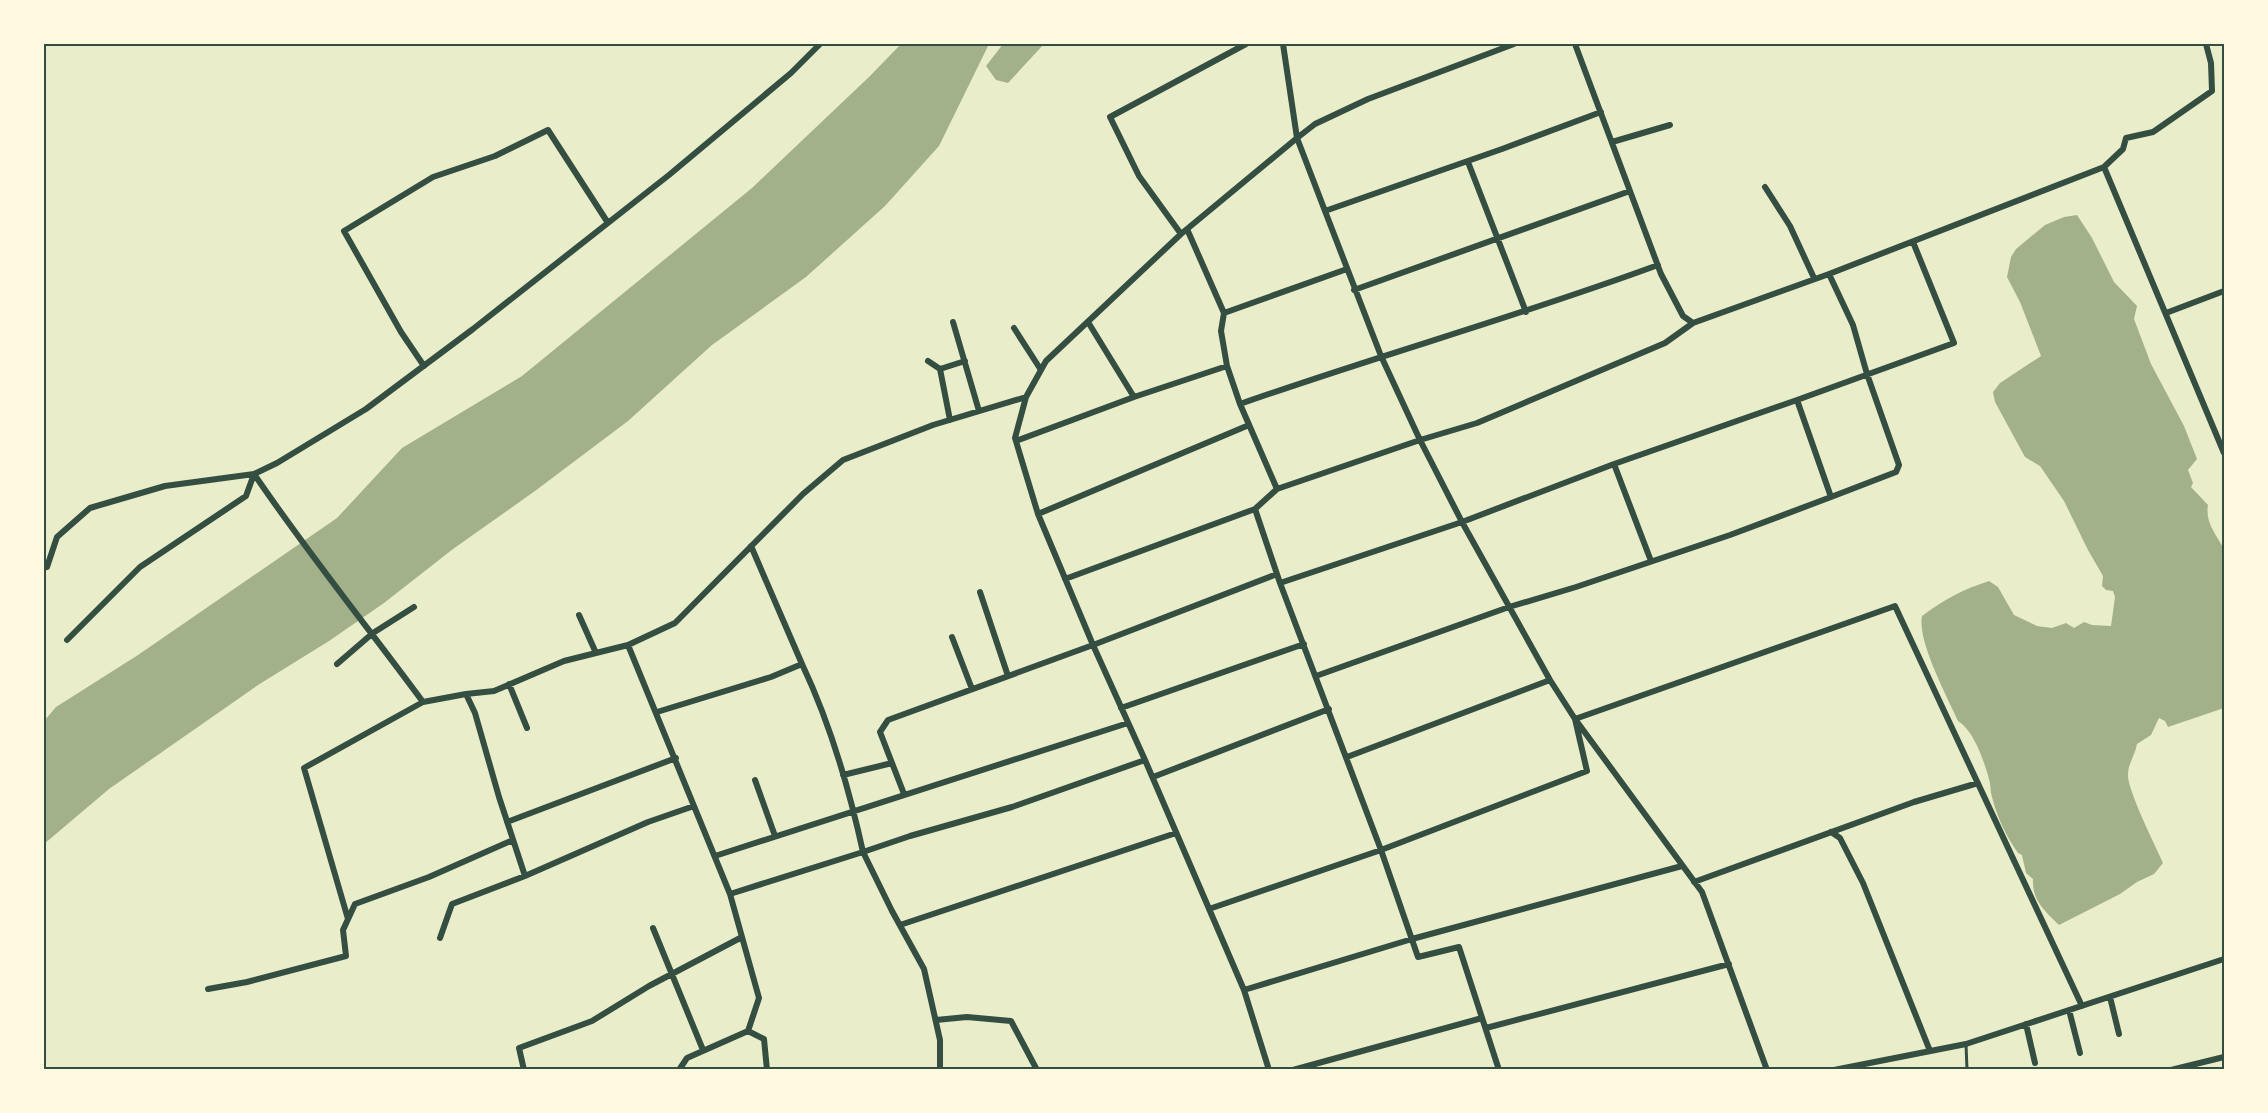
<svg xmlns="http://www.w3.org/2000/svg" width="2268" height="1113" font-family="Poppins,sans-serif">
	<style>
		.water { fill: #a3b18a }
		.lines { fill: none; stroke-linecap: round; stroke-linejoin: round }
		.service { stroke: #344e41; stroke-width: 3 }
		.minor { stroke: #344e41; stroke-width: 6 }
		.neatline { fill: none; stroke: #344e41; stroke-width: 2 }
	</style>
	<rect width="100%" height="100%" fill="#e9edc9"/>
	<path class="water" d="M901,44H989L939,146L885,206L806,277L712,345L628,421L535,491L453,549L384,603L329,641L258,685L109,789L44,844V721L56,707L138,655L337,518L402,448L522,376L752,188L870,76Z
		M1003,44H1044L1008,83L996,80L986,66Z
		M2077,215L2092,238L2114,282L2137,306L2134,319L2151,364L2184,426L2197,459L2188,470L2193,483L2191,487L2208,505C2205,523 2216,534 2224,549V708L2168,727L2165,721L2159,718L2151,735L2137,744C2135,756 2128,763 2128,775C2127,789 2156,847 2163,863L2154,874L2137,882L2120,894L2059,925C2044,910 2032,900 2033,879L2026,873L2022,855L2018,853C2006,836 1997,817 1992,797C1990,791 1991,785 1989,779C1984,761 1974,731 1958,721C1947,696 1917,641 1922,616C1943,600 1964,589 1989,581L1998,587L2014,615L2037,626L2052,628L2066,623L2074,628L2084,622L2092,625L2111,626L2115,597L2113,591L2106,590L2102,586L2103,576L2088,550L2064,501L2040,466L2025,457L1995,402L1993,392L2000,383L2041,356L2020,302L2007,277L2011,257L2016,249L2045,225L2064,217Z"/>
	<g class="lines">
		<path class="service" d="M1966,1044L1967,1070"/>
		<path class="minor" d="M1283,44L1297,138L1325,211L1502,149L1601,112
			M1575,44L1661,274L1683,316L1693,323L1829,274L2104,167L2123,149L2126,138L2153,132L2212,91L2211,63L2206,44
			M1612,142L1670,125
			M1468,162L1526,312
			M2104,167L2224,453
			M1765,187L1790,226L1814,278
			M1325,211L1381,356L1420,440L1462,522L1550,680L1575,719L1702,892L1767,1070
			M1187,229L1224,313L1221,331L1227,366L1240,404L1277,489L1255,509L1280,583L1381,850L1418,957L1459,947L1499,1070
			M1181,234L1139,176L1110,117L1246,44
			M1829,274L1853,325L1867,374L1899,465L1896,472L1831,497
			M1354,290L1630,191
			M1224,313L1347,269
			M2166,313L2224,291
			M953,322L979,411
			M1088,322L1134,397
			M1014,328L1041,370
			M928,361L940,369
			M424,366L401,332L344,231L433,177L495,156L548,130L608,223
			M1797,400L1954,343L1913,242
			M1240,404C1379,355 1520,316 1658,265
			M950,420L940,369L965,361
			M1016,441L1134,397L1227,366
			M254,474C307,552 367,626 423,702L466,694L475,713L499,797L525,876L648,822L694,806
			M1277,489L1420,440L1477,423L1665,343L1693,323
			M1038,514L1249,425
			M751,546L802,664
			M44,568L47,567L57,537L90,508L165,486L254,474L277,463L366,409L473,329L669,175L791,73L820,44
			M1065,579L1255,509
			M1280,583L1462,522L1614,464L1651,561
			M980,592L1008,676
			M579,615L596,653
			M952,637L972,689
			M67,640L140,567L246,496L254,474
			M628,645L730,894L759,998L748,1031L687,1058L679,1070
			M337,664L373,633L414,607
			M1316,676L1509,607L1576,587L1730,535L1831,497L1797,400L1614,464
			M509,684L527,728
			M466,694L494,691L564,661L628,645L675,623L803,494L843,460L933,425L1026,397
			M1121,708L1304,644
			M657,712L771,677L802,664C830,723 849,788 863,852L730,894
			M1347,757L1550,680
			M843,775L892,763
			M1153,777L1329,709
			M755,780L775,836
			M904,794L880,732L888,720L1093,645L1277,574
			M507,822L676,758
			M1831,832L1840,838L1863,883L1930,1051
			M715,856L1128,723
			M1694,882L1914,802L1978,783
			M1209,909L1381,850L1587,771L1575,719L1895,606L2082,1006
			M348,919L304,768L423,702
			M900,925L1176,833
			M653,928L703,1050
			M440,938L452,904L525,876
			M208,989L247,982L346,956L343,930L355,904L429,877L513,840
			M1244,990L1412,939L1682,866
			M2110,997L2119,1034
			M2069,1010L2080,1053
			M936,1020L967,1017L1011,1021L1037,1070
			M2026,1024L2035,1063
			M1486,1028L1729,964
			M748,1031L764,1039L767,1070
			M524,1070L519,1048L592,1021L649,986L742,937
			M940,1070V1040L924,969L892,911L863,852L910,836L1012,807L1145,760
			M1269,1070L1244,990L1145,760L1093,645L1038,514L1015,438L1026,397L1046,361L1181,234L1297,138L1315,124L1368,99L1514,44
			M1293,1070L1482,1018
			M1834,1070L1966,1044L2224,959
			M2171,1070L2224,1057"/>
	</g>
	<rect width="2268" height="1113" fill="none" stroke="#fefae0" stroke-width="90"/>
	<rect x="45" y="45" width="2178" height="1023" class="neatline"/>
</svg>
